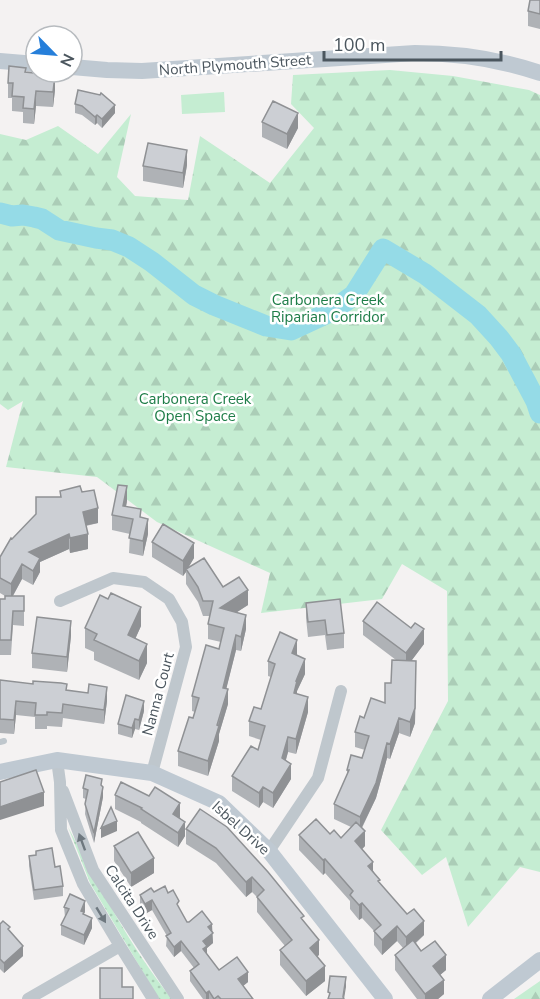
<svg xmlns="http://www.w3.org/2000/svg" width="540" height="999" font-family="'Nunito Sans',sans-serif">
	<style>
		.green { fill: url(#green-dots) }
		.forest { fill: url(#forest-firs) }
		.pitch { fill: #c5edd2 }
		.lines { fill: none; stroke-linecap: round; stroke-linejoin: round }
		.river { stroke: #95dbe7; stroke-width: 21 }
		.lane { stroke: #bfc7cd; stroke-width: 6 }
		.street { stroke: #bfc7cd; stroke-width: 12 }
		.secondary { stroke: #bfc9d2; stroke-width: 16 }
		.wall { fill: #afb2b6 }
		.shaded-wall { fill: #8f9194 }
		.building { fill: #cccfd4; stroke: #8f9194; stroke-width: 1.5 }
		.oneway { fill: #6e787f }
		.labels { text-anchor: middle; stroke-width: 5; stroke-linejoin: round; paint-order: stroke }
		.street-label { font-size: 15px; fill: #4b565e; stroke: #fff }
		.park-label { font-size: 15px; fill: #1e7d48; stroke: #fff }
	</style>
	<defs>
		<pattern id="green-dots" width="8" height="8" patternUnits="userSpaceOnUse" patternTransform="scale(1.5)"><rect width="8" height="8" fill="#c5edd2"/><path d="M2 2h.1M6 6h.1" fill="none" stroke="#abcdb7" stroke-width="1.8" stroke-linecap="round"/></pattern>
		<pattern id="forest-firs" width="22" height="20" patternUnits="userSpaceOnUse" patternTransform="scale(1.5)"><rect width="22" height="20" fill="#c5edd2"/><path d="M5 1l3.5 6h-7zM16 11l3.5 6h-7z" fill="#abcdb7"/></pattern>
	</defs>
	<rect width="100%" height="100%" fill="#f4f2f2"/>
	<path class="green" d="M68,827C99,886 130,947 172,999H159L90,883Z"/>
	<path class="forest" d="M390,70L453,76L529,90L540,95V872L520,867L468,927L446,857L422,875L381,830L448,701L447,591L402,564L382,599L261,613L270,573L157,522L97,477L6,467L23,401L8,410L0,404V134L26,140L58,126L98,154L131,114L117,177L135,196L188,200L200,136L270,183L314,128L291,104L293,75Z
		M540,981V999H514Z"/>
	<path class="pitch" d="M224,92L225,112L182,114L181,95Z"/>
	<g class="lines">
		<path class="river" d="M0,213L12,216L23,215L34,217L42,219L59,230L96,238L112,240L129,247L152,262L194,295L214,305L266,326L291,330L332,311L354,295L383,249L425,274L478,315L499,338L511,354L536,401L540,413"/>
		<path class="lane" d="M0,742L4,741"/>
		<path class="street" d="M60,601L113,578L144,582L169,599L182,622L186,647L152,773
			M57,760L60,782L61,830L83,884L120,946L153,999
			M63,791L93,870L178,999
			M269,851L318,778L341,691
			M28,999L120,946"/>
		<path class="secondary" d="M0,61L36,64
			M72,67L107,70L142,71L415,53C458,53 499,59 540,73
			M0,772L57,760L152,773L219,803L269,851L385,999
			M490,999L540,960"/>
	</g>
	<path class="wall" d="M540,0V29L528,26V11Z
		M26,72L55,90L53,107L36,106L34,124L23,123V112L12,111V98H8V83Z
		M75,104L115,113L102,128L97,123L95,125L82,115L75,113Z
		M262,122L298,128L287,149L262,137Z
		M187,165L183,188L143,181V166Z
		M60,491L82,492L98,523L86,526L88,549L70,553L69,549L40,562V572L33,585L22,579L13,596H24V626L13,625L11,655H0V599H5V596L0,593V557L60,497Z
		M127,501L126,506L141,517L148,534L143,556L129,553L130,534L112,530V515Z
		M152,542L194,558L188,567L223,587L248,605L237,612L246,629L241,651L236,650L234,658L226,689L228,704L219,734V741L208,776L178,766V751L195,712L192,711V696L219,649L221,642L208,639V624L210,616H203L198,602L186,584V572L183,576L152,557Z
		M306,603L344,633V648L327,650L325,635L308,637L306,618Z
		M363,621L424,644L411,661L416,676L415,723L410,737L399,733L390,759L387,758L376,798L362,828L365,846L362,849L380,884L424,935L416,943L421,951L446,970L440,975L444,994L438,999H417L395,970V955L403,948L397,941L382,955L374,945V931L362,918L359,920L350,909V901L325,873L323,875L299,850V835L330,834L341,838L351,827L334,819V804L347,776V770L362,758L365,750L355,747V732L364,718L385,703L391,683L396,660L363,635Z
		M141,626L135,639L147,663L139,680L94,660V652L85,648V628Z
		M71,636L67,672L32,668V653Z
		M297,656L305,674L297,691V694L308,712L296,754L288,752L286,760L291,779L273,808L263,802L259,808L232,791V776L258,750L261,740L249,736V721L261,709L271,677L268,676V661L297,655Z
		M0,680L67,690L107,701L104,724L63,718L62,727L47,726V729H35V717L16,715L14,734L0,733Z
		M144,711L139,730L135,729L132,738L118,734V724Z
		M102,786L103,797L94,843L85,814L86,799L83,798V788Z
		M115,795L180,817L185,836L178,847L141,823V822L115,809Z
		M200,809L304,921L319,955L317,956L325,981L306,996L280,965V950L285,946L257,912V897L252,892L246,897L216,863L186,844V829Z
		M114,846L154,873L131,887L114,861Z
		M36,851L55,867L63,886V896L34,900L29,866V856L36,855Z
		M154,892L168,893L187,922L212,932L213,943L207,948V954L219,970L248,982L243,986L253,999H203L190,981V971L194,968L181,951L174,957L166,946L167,936L152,910L145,914L140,905V895Z
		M64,907L85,911L84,914L92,928L84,945L61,935V925L65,917Z
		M0,924L10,931L23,956L4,973L0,969Z"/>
	<path class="shaded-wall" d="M55,75V90L53,107V92Z
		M36,91V106L34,124V109Z
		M115,105V113L102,128V119Z
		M298,113V128L287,149V134Z
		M97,115V123L95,125V117Z
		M187,150V165L183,188V173Z
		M127,486V501L124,517L123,506Z
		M98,508V523L83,526V512Z
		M148,519V534L143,556V541Z
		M69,534V549L40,562V572L33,585V571L29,552Z
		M88,534V549L70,553V538Z
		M194,543V558L187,570L186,569V572L183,576V561Z
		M22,564V579L11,599V584Z
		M248,590V605L220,623V608Z
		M141,607V626L128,655V635Z
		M246,615V629L241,651V637Z
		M71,621V636L67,672V657Z
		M424,629V644L406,668V653Z
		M236,635V650L223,702V688Z
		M297,640V655L292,668V653Z
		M147,644V663L139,680V661Z
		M305,659V674L297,691V696L294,693L296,681Z
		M416,661L415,723L410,737V722Z
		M107,687V701L104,724V710Z
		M228,689V704L219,734V741L208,776V761Z
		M308,697V712L296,754V739Z
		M16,701V715L14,734V720Z
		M144,701V711L139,730V720Z
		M399,718V733L390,759V744Z
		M135,719V729L132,738V728Z
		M288,737V752L282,773V758Z
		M387,743V758L376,798L360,831V817Z
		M291,764V779L273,808V793Z
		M103,787V797L94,843V833Z
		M263,787V802L259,808V793Z
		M44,792V806L0,820V807Z
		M180,803V817L173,828V814Z
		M117,821V831L101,838V828Z
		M185,822V836L178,847V833Z
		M365,831V846L355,856V841Z
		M154,858V873L131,887V873Z
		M325,859V873L323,875V860Z
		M373,862V877L368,866Z
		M252,877V892L246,897V882Z
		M152,900V910L145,914V904Z
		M85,901V911L84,914L81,911Z
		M362,903V918L359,920V905Z
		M92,918V928L84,945V935Z
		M424,921V935L406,951V937Z
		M212,924L213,943L207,948V956L203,959V941L208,927Z
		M397,926V941L382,955V940Z
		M319,940V955L310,962V948Z
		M181,941V951L174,957V947Z
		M23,946V956L4,973V963Z
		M446,955V970L433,981V966Z
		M325,966V981L306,996V981Z
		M248,972V982L238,990V979Z
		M346,977V987L344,999H343Z
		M444,980V994L438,999H425V994Z
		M209,991V999H206V993Z"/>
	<path class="building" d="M530,0H540V14L528,11Z
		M9,66L26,68L25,72L55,75L53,92L36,91L34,109L23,108L24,97L12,96L13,83H8Z
		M78,90L100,95L101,93L115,105L102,119L97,115L95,117L82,106L75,104Z
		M273,101L298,113L287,134L262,122Z
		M148,143L187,150L183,173L143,166Z
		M118,485L127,486L123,506L141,509L140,517L148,519L143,541L129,538L133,519L112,515Z
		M80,486L82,492L94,490L98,508L83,512L88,534L70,538L69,534L29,552L40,558L33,571L22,564L11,584L0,578V557L11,538L12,539L36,514V497H61L60,491Z
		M163,524L194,543L183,561L152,542Z
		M204,558L223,587L239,577L248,590L220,608L246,615L241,637L236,635L234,643L223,688L228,689L217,725L219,726L208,761L178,751L189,717L193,718L199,698L192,696L206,645L219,649L224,628L208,624L213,601H203L198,587L186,569Z
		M111,593L141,607L128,635L147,644L139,661L94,640L97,634L85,628L100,595L108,599Z
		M5,596H24V611H13L11,640H0V599H5Z
		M340,599L344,633L327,635L325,620L308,622L306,603Z
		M377,602L411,628L415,623L424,629L406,653L363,621Z
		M37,617L71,621L67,657L32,653Z
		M280,632L297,640L292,653L305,659L296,681H297L294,693L308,697L296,739L288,737L282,758L291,764L273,793L263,787L259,793L232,776L251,746L258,750L265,726L249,721L254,707L261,709L275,664L268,661Z
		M392,660L416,661L415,708L410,722L399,718L390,744L387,743L376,783L360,817L334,804L349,770H347L351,755L362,758L369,736L355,732L360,716L364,718L371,698L385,703V683H391Z
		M0,680L33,684V681L61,683L67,684L66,690L88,693L89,684L107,687L104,710L63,704L62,713L47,712V715H35L36,703L16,701L14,720L0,719Z
		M126,695L144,701L139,720L135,719L132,728L118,724Z
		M36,770L44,792L0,807V782Z
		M86,775L102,779L101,785L103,787L94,833L85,804L88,790L83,788Z
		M121,782L149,796L155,787L180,803L173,814L185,822L178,833L141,809L142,808L115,795Z
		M111,807L117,821L101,828Z
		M200,809L227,827L268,872L304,916L301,918L319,940L310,948L325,966L306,981L280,950L292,940L257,897L264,890L252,877L246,882L216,848L186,829Z
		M316,819L330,834L334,830L341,838L356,822L365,831L355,841L373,862L368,866L380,880L378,881L407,914L414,909L424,921L406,937L397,926L382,940L374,931L381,925L362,903L359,905L350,895L353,891L325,859L323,860L299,835Z
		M138,832L154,858L131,873L114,846Z
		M52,848L55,867L60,866L63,886L34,890L29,856L36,855V851Z
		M165,886L168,893L173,890L179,901L177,904L187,922H189L202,911L212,924L208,927L213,933L203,941L207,946L203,949L219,970L237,957L248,972L238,979L253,999H221L218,996L214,999L209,991L206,993L190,971L199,964L181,941L174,947L166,936L171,933L152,900L145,904L140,895L151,888L154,892Z
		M70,894L85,901L81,911L84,912L83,914L92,918L84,935L61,925L69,909L64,907Z
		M3,921L10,927L8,929L23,946L4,963L0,959V924Z
		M413,940L421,951L435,941L446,955L433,966L444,980L425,994L395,955Z
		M100,968H122V987H133V999H100Z
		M330,976L346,977L343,997L344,999H328L330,993L328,992Z"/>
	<defs><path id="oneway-solid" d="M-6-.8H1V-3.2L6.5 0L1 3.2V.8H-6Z" transform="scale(1.5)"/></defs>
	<g class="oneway">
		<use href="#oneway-solid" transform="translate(82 842) rotate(-110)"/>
		<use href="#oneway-solid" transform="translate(101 915) rotate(59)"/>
	</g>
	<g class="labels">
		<g class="street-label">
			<text transform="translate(235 65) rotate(-4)" y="5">North Plymouth Street</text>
			<text transform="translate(158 694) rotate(-75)" y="5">Nanna Court</text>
			<text transform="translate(241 828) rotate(42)" y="5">Isbel Drive</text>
			<text transform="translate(132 902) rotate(57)" y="5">Calcita Drive</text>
		</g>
		<g class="park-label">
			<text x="328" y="305">Carbonera Creek<tspan x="328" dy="17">Riparian Corridor</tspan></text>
			<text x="195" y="404">Carbonera Creek<tspan x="195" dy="17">Open Space</tspan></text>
		</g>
	</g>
	<g transform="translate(54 54) rotate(115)"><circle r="28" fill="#ffffff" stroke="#b7bbbf" stroke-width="1.5"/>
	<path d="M0-4.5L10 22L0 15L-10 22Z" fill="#267fda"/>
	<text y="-9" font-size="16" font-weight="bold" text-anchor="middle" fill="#4b565e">N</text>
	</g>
	<path d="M324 51v9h177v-9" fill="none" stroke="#4b565e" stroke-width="3"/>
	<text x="333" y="51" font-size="18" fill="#4b565e" stroke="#ffffff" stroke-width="4.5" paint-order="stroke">100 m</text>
</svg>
